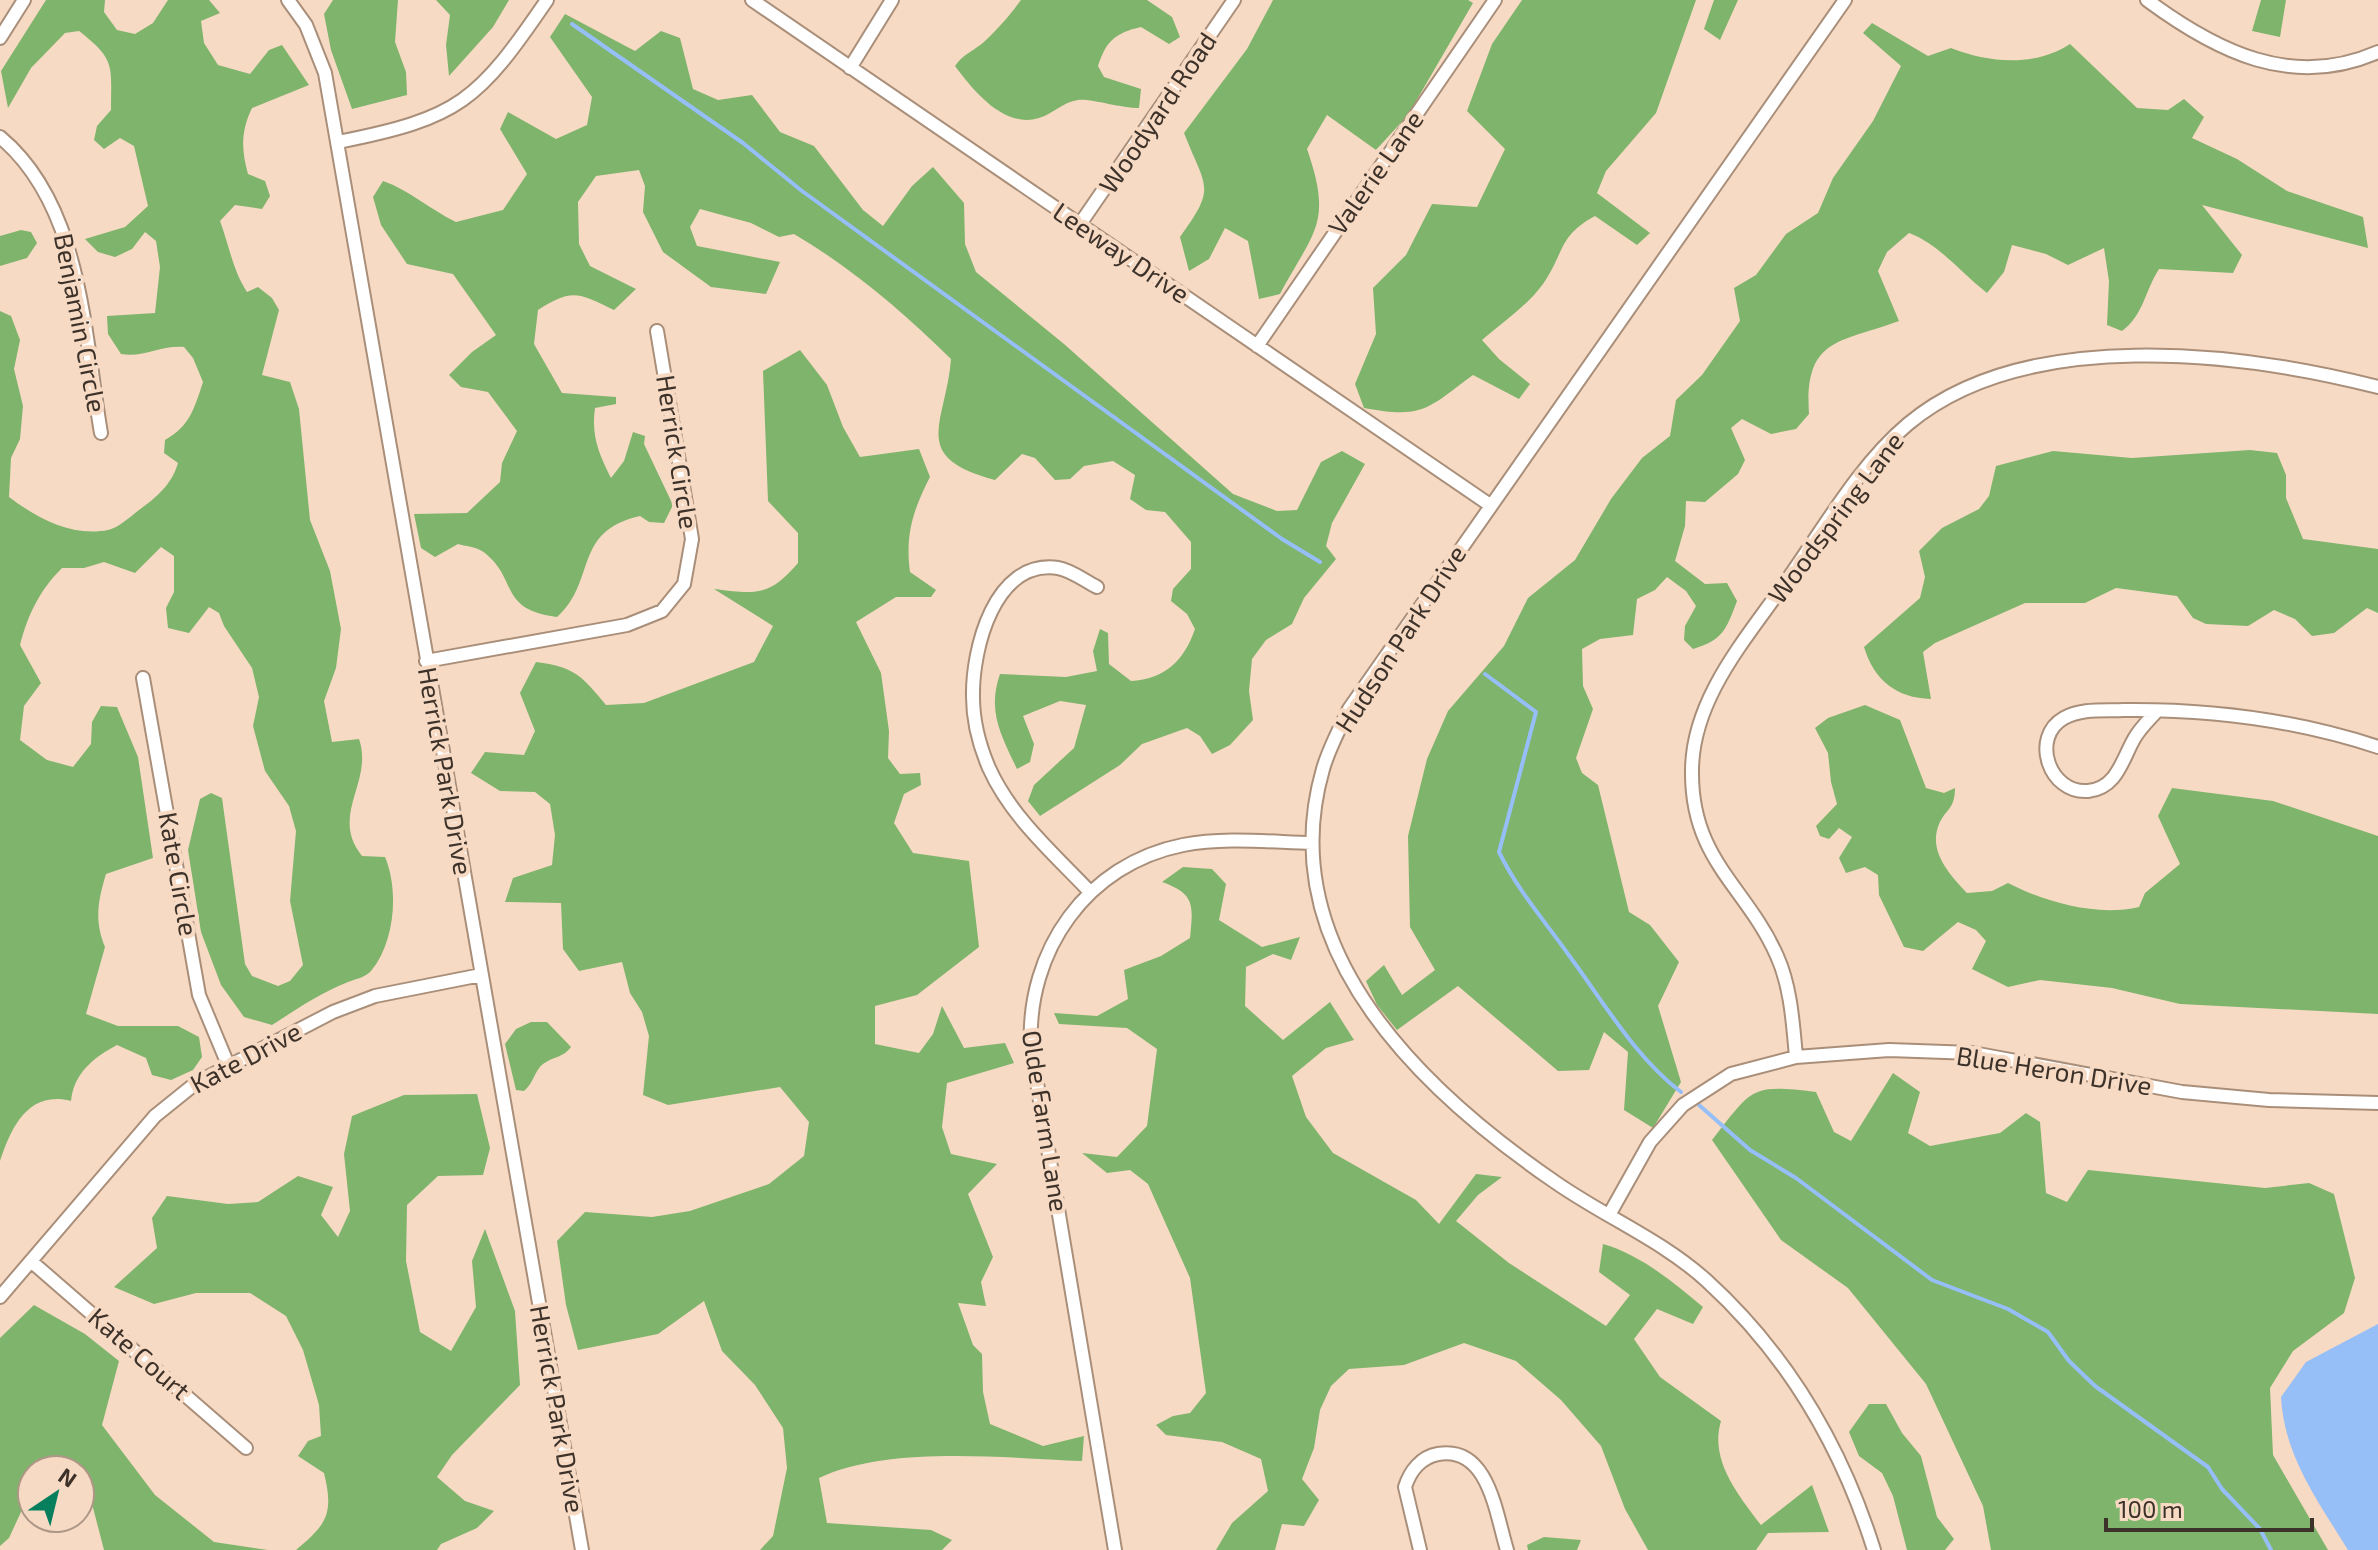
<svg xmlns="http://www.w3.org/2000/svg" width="2378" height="1550" font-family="'Exo 2',sans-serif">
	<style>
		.forest { fill: #7fb46c }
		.water { fill: #96bef7 }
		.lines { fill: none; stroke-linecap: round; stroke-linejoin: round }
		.stream { stroke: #96bef7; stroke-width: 4 }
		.minor-casing { stroke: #a98f7a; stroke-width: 16 }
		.minor { stroke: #fff; stroke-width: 12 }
		.labels { text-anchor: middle; stroke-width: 8; stroke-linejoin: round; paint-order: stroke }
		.street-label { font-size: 26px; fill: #3d322a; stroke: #f7dac4 }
	</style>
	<rect width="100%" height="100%" fill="#f7dac4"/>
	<path class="forest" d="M46,0H105L104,12L117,30L135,34L153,23L168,0H209L220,13L201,21L204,43L218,65L250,74L269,50L282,45L309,85L252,108C241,131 241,149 248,174L265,181L270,196L262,209L235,205L220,221C229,245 233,271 247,292L258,287L272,298L279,310L262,375L290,382L299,409L310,520L330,571L341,629L336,668L324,701L332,742L359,739C374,782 329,815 362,856L385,857C399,890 395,942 371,971C366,977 356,979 348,982C320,993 297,1009 272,1025L244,1017L221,985L201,932L188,850L200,799L211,793L222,798L245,964L252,976L278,986L290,981L303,965L290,901L296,831L289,806L265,771L253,726L259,697L252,668L224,626L219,613L209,607L189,633L168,628L166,608L174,592V556L161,547L135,573L104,562L84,568H62C40,590 28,614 20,645L41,683L24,706L20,740L47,760L73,767L91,744L92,722L101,706L117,707L138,757L153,858L106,874C98,901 94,920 105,947L86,1014L118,1026H178L199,1037L202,1057L193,1070L171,1080L152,1075L146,1058L117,1045C93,1058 74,1073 71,1101C28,1090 11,1128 0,1161V311L11,316L20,340L14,369L23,406L20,439L11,458L9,497C37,518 71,537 108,530C118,528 131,516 139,510C157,497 172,484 178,463L164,453L165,440C190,426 194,409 203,382L193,358L184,347C160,345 144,358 121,354L108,334L107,316L155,313L160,267L156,241L145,232L132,249L115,257L98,252L85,239L125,227L148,206L134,146L120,138L104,149L94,140L97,126L111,110C111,65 116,60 79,31L65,33L31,68L8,108L1,71Z
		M333,0H398L395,42L406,72L407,95L352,109L331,50L324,14Z
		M436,0H509L493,27L449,76L446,45L450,15Z
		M1021,0H1147L1172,17L1180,37L1169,44L1141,27C1115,33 1106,41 1098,66L1104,77L1141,89L1139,108C1120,108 1089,98 1078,100C1063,102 1053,114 1039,118C1004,129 973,90 955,66C964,53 974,51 985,41C999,28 1010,15 1021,0Z
		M1273,0H1468L1473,3L1408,115L1376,150L1327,115L1307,149C1333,224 1314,230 1280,294L1259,299L1248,241L1225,228L1209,259L1189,271L1180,237C1217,186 1206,189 1184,133L1247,49Z
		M1522,0H1696L1656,113L1606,171L1597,193L1650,233L1637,245L1595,216C1558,236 1565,252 1543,284C1527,306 1503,322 1482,340L1499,359L1530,384L1519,399L1473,375C1427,409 1423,419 1364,408L1355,384L1376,334L1373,288L1406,255L1432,204L1477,207L1505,149L1467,111L1492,44Z
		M1714,0H1738L1720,40L1704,29Z
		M2261,0H2286L2280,37L2252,31Z
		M565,14L635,51L661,31L680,38L693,89L718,100L752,95L780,132L814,146L863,210L883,226L912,186L933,167L964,203L965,244L976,272L1064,344L1233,494L1277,511L1297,510L1321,462L1342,451L1365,464L1332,523L1326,546L1336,559L1304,598L1292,624L1266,640L1252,659L1249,691L1253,720L1230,745L1212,754L1200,736L1187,728L1142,744L1120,765L1040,816L1028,801L1034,785L1074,748L1086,705L1060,701L1023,716L1034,744L1030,762L1017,769C1001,735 987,711 1000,674L1066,677L1097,671L1093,651L1100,629L1108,633L1109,664L1131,681C1165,679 1184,661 1195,629L1187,614L1171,601L1173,589L1191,569V542L1165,512L1146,510L1130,499L1135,475L1113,461L1084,466L1070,479L1055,480L1035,458L1022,454L995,480C908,457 946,424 951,359C903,312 852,268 794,234L779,237L751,223L700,209L690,227L697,246L780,262L766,294L711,287L663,252L643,212L645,186L639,170L596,176L578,202L579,244L590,266L636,289L614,310C578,293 573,288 538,310L534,344L562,393L616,397V404L595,408C591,436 599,454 611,478L624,461L633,432L645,436L644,444L673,505L664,523L649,522L640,516C572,531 597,582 557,617C497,610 519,577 482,551C476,547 465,546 458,544L435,557L421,548L414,514L467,513L500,482L502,463L517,431L488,392L461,387L449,375L472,352L496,335L453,274L407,264L381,225L373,197L383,181C409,190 431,210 456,222L503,210L527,174L500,129L508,112L556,139L587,125L592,97L550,37Z
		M1872,23L1928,56L1951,48C1989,63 2035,67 2070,44L2137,108L2168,110L2184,99L2204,117L2192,138L2237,159L2287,191L2363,217L2368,248L2202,205L2242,255L2233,273L2159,269C2145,291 2143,316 2122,331L2107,325L2109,281L2104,248L2068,265L2046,254L2012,245L2004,272L1987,293C1960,272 1939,244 1909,233L1887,252L1878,271L1899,321C1840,343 1804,337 1809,414L1796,429L1771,434L1742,419L1731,428L1745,460L1738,474L1705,502L1686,501L1685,526L1675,561L1705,584L1727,583L1737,601C1726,630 1723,640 1693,649L1684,640L1685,626L1696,606L1686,591L1667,577L1655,590L1637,599L1633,635L1600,639L1582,649L1583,686L1593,709L1576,758L1582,773L1598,785L1629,912L1650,925L1679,962L1658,1006L1681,1082L1653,1128L1624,1110L1628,1052L1604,1032L1589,1070L1558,1071L1458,986L1397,1030L1377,1005L1366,981L1384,965L1402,995L1435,970L1410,927L1408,836L1427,759L1448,711L1504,646L1528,598L1575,560L1611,499L1642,458L1670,436L1676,400L1702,375L1740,321L1734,288L1756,275L1786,234L1818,213L1833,178L1873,121L1901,66L1863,33Z
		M21,230L31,232L37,243L27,258L0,266V236Z
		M800,350L827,385L843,427L860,457L919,449L930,477C913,510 905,535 910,572L936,590L931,597H896L856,622L881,673L889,731L888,758L900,774L920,773L921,785L904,794L894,823L913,853L969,861L979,947L917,995L875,1006V1044L919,1053L933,1034L942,1006L964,1048L1005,1043L1014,1063L947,1083L942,1127L951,1154L997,1164L968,1194L993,1257L981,1282L986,1306L958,1303L973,1345L982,1354L983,1392L990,1424L1043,1446L1084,1436L1082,1461C1005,1458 888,1445 819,1478L827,1523L931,1530L952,1540L942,1550H760L773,1536L787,1468L783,1428L755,1385L722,1351L704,1301L658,1334L578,1350L566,1305L557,1241L585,1212L652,1217L690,1211L769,1184L804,1156L809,1122L780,1087L668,1105L643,1095L649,1036L642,1012L630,993L622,962L579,971L563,949L561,903L505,902L513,878L552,865L555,835L550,804L535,792L500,791L471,773L485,752L524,755L535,731L520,693L536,662C575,667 582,676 606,705L644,703L754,662L773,626L714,589C756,594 769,597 798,563V533L768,501L763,371Z
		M2250,450L2277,453L2286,475V498L2303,539L2378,549V613L2367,608L2334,633L2312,636L2295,619L2274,610L2248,626L2206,624L2193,618L2177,596L2116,588L2085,603H2025L1935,643L1923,652L1931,699C1896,698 1874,680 1864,647L1920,598L1925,577L1919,551L1942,528L1979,509L1989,496L1996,466L2053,451L2132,458Z
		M1865,705L1900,720L1926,788L1944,793L1955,788C1955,811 1944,809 1938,827C1929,853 1951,876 1967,893L1992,891L2008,883C2045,902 2096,917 2139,907L2145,893L2180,864L2158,816L2172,788L2273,801L2378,836V1014L2180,1004L2112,988L2040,980L2008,987L1972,969L1986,941L1976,930L1958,922L1923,951L1904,947L1879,895L1878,875L1865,867L1846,873L1839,858L1852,837L1839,828L1829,839L1820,836L1816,826L1837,804L1831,782L1828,753L1815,728L1828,718Z
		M1183,867L1212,869L1226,884L1219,920L1262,947L1300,937L1291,960L1273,954L1246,967L1245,1006L1283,1040L1330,1002L1354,1040L1326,1048L1292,1076L1306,1117L1333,1153L1416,1200L1439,1224L1476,1174L1502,1177L1478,1195L1456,1221L1509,1263L1606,1326L1630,1295L1599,1272L1603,1244C1641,1255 1673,1282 1703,1307L1693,1324L1657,1309L1634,1339L1660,1377L1721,1421C1709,1460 1739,1496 1761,1525L1812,1485L1829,1532L1768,1533L1756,1550H1648L1625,1509L1601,1446L1561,1400L1516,1361L1464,1343L1404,1365L1349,1369L1331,1386L1320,1410L1314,1448L1302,1479L1319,1500L1304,1526L1282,1524L1275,1550H1216L1232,1523L1268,1491L1261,1459L1222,1442L1166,1435L1156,1425L1173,1416L1190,1413L1206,1393L1190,1278L1148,1184L1130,1170L1107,1173L1082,1153L1117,1157L1147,1126L1157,1049L1127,1028L1059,1024L1054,1013L1097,1016L1128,999L1124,970L1161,956L1190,938C1193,906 1196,894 1162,882Z
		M531,1022H547L571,1047C563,1058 554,1056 543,1064C535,1070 533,1084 524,1091L516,1090L505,1044L516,1029Z
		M1893,1073L1920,1092L1908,1133L1930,1146L2000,1133L2026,1113L2040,1122L2046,1193L2067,1202L2088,1170L2265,1188L2309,1183L2334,1194L2355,1278L2344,1313L2293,1351L2270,1388L2273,1455L2328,1550H1991L1983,1506L1926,1384L1848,1288L1781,1240L1712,1140C1753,1088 1750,1084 1816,1092L1834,1132L1851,1141Z
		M477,1094L490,1148L483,1175L438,1176L407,1205L406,1261L420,1332L451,1351L476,1307L472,1261L485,1229L515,1311L520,1385L452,1455L437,1477L465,1501L494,1511L477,1528L441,1544L437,1550H296C327,1524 334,1514 324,1473L298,1456L308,1441L321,1436L319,1405L303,1350L286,1316L250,1293H196L154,1304L114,1287L157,1248L152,1218L167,1196L228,1204L258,1202L298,1176L333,1187L321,1215L338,1237L350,1211L344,1154L352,1116L404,1095Z
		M34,1305L85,1334L119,1361L102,1425L155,1495L214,1542L268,1550H104L90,1496L80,1490V1470H32V1508L21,1512L9,1538L0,1546V1338Z
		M1869,1404H1886L1902,1433L1921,1456L1937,1517L1954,1539L1945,1550H1907L1893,1496L1882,1473L1859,1456L1849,1432Z
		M1544,1537L1581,1540L1577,1550H1528L1527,1545Z"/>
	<path class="water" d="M2378,1324V1550H2348C2318,1501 2284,1456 2281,1397L2306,1362Z"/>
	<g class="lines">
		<path class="stream" d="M572,24L743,143L802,191L1282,539L1320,562
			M1485,674L1536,712L1499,852C1518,891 1544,920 1568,954C1603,1001 1634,1056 1681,1092
			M1699,1105L1750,1150L1796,1178L1932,1280L2008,1309L2048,1332L2069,1361L2095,1386L2208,1467L2222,1489L2260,1529L2271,1550"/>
		<g class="minor-casing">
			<path id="minor" d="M288,0L306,25L325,73L582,1550
				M752,0L1490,505
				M1845,0L1349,709C1340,728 1329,748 1323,769C1271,949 1421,1090 1555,1182C1605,1217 1662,1240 1707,1281C1788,1355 1841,1445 1874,1550
				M2147,0C2216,51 2292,90 2378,52
				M0,38L24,0
				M850,68L892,0
				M0,137C82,205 84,335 101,433
				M338,142C460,118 478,101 547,0
				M1080,224L1234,0
				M1257,346L1495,0
				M426,661L627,625L662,611L684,584L692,539L657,331
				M143,678L199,995L229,1067
				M2157,711C2149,720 2140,728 2134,739C2122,760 2117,788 2088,791C2049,794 2030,737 2064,718C2082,708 2104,711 2124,710C2211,709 2296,720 2378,747
				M1090,892C1054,854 1011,817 989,768C980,747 973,720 973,697C972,650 994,559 1058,568C1071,570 1085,581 1097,587
				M1796,1057C1793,1024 1791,987 1777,956C1746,886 1691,860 1692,771C1692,699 1746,639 1785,583C1823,530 1858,466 1908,424C2025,326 2240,352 2378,387
				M1609,1215L1650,1142L1683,1105L1731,1074L1796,1057L1889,1050L1973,1053L2182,1092L2269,1100L2378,1103
				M32,1262L246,1448
				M0,1297L155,1116L196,1083L333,1012L375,996L481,975
				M1115,1550L1031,1047C1026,951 1087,864 1183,845C1224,837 1270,842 1312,843
				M1420,1550L1405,1487C1410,1471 1421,1457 1438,1454C1489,1445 1496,1515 1507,1550"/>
		</g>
		<use href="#minor" class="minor"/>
	</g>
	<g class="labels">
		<g class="street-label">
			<text transform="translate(1158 113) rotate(-56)" y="9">Woodyard Road</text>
			<text transform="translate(1376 173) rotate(-55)" y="9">Valerie Lane</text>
			<text transform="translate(1121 253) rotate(34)" y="9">Leeway Drive</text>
			<text transform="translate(80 323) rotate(79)" y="9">Benjamin Circle</text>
			<text transform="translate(677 452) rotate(81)" y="9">Herrick Circle</text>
			<text transform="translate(1836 518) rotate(-53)" y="9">Woodspring Lane</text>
			<text transform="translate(1401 639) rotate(-57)" y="9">Hudson Park Drive</text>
			<text transform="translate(445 771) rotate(80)" y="9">Herrick Park Drive</text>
			<text transform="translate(178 874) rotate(80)" y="9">Kate Circle</text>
			<text transform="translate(246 1058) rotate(-28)" y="9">Kate Drive</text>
			<text transform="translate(2054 1071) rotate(9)" y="9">Blue Heron Drive</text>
			<text transform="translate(1045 1121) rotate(81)" y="9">Olde Farm Lane</text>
			<text transform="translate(139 1354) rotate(41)" y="9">Kate Court</text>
			<text transform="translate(557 1409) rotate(80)" y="9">Herrick Park Drive</text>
		</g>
	</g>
	<g transform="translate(56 1494) rotate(35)"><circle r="38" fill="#f7dac4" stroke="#ad9786" stroke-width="2"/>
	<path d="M0-6L14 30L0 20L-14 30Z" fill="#077e5c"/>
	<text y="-12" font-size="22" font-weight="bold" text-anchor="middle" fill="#3d322a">N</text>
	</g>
	<path d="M2106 1518v12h206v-12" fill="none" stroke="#3d322a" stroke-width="4"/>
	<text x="2118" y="1518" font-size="24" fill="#3d322a" stroke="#f7dac4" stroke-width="6" paint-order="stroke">100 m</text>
</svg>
